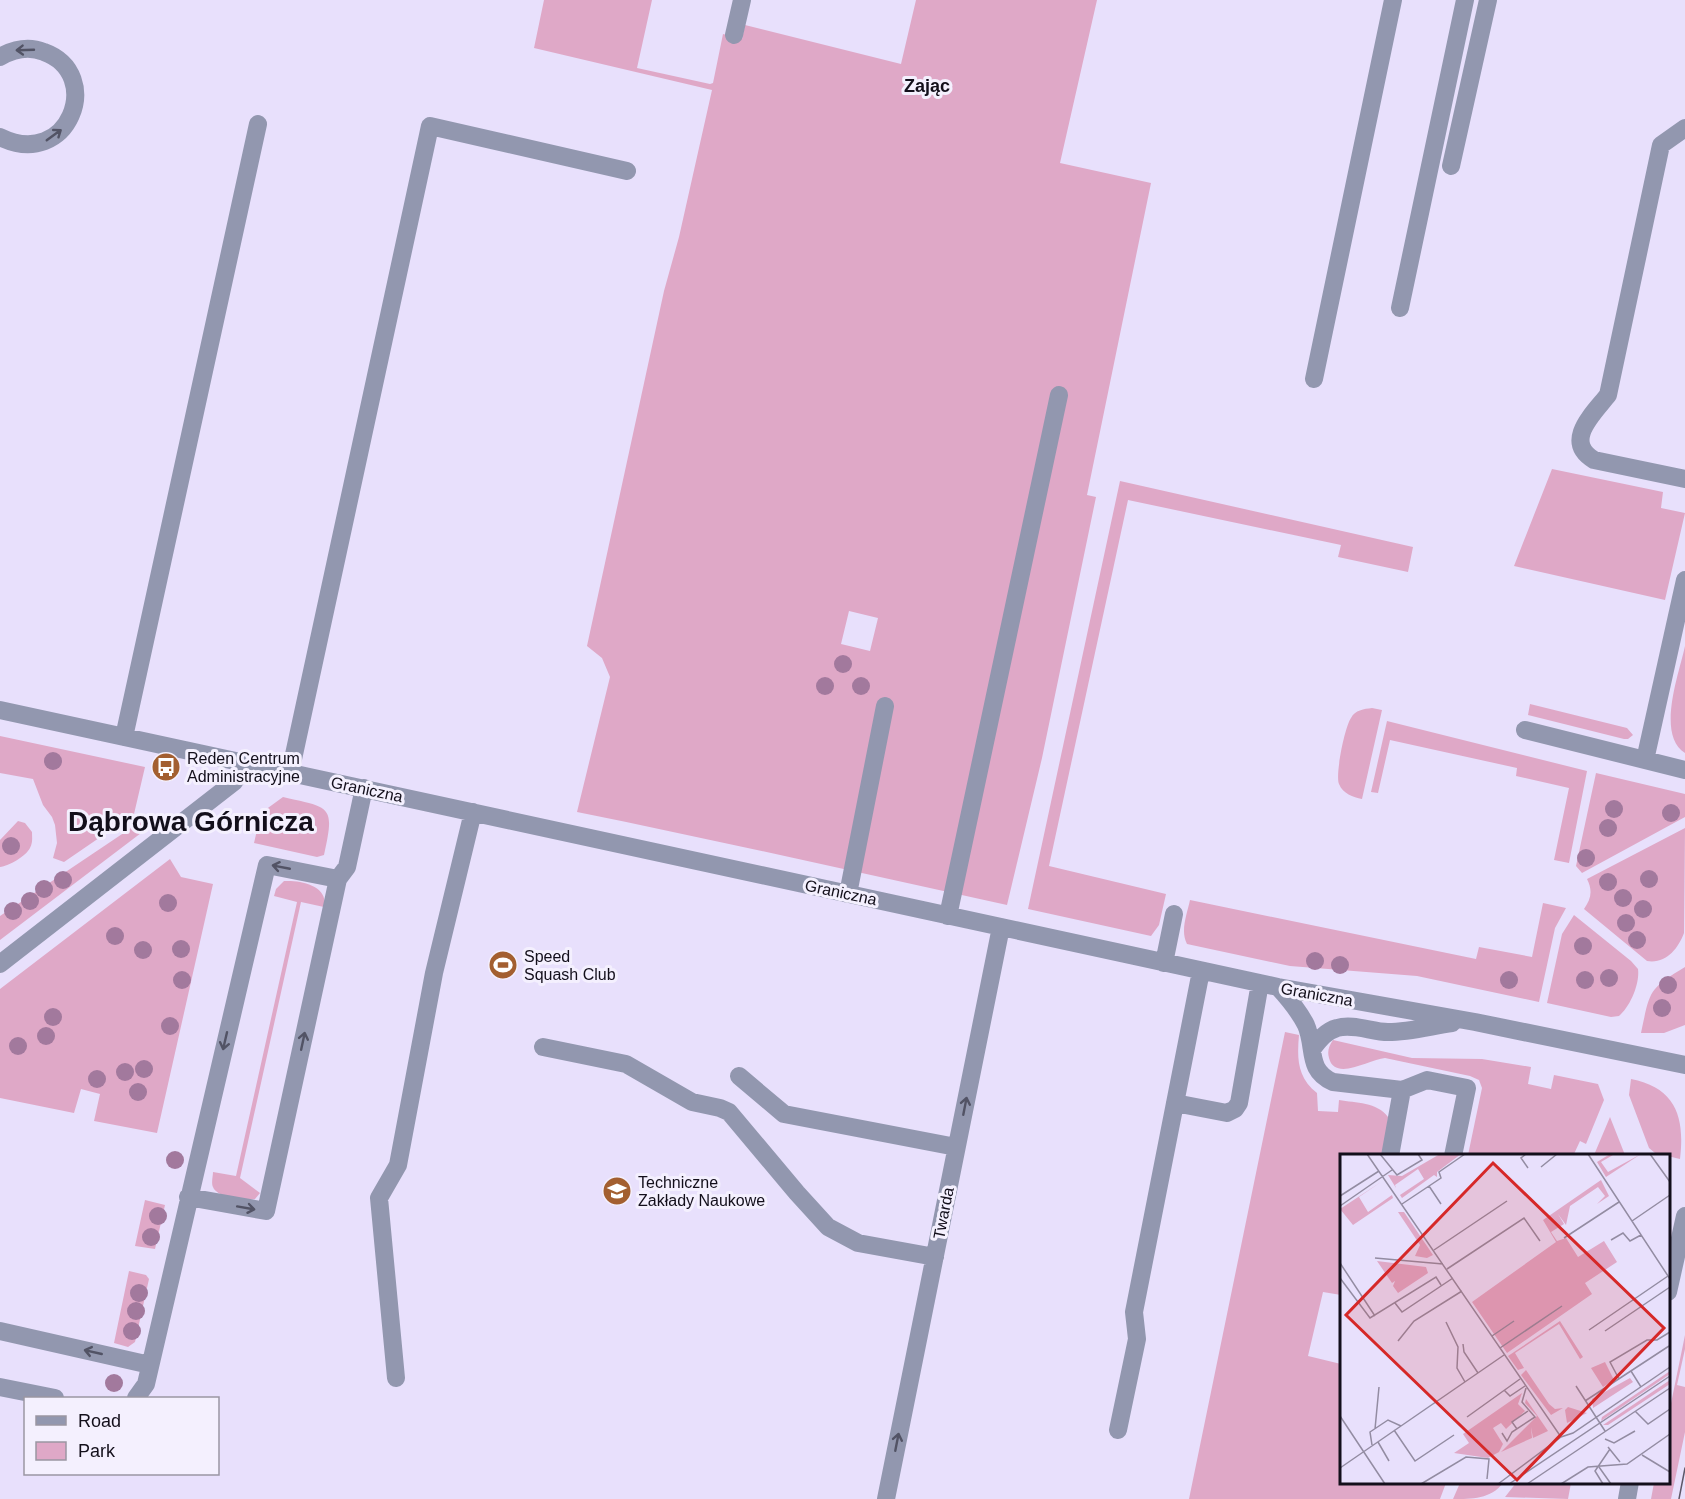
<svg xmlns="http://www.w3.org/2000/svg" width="1685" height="1499" font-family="Arial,sans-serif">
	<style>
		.green { fill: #dfa8c7; fill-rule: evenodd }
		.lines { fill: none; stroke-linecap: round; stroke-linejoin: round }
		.minor { stroke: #9297af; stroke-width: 18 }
		.tram { stroke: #5d5869; stroke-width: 1.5 }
		.tree { fill: #a2799d }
		.oneway { stroke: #525365 }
		.labels { text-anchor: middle; stroke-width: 6; stroke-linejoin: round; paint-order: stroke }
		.poi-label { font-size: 16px; fill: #130f1b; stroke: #f4f0fe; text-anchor: start }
		.street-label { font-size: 16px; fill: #130f1b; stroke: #f4f0fe }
		.neighbourhood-label { font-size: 18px; font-weight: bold; fill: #130f1b; stroke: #f4f0fe }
		.town-label { font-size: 28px; font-weight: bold; fill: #130f1b; stroke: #f4f0fe }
		.inset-road { fill: none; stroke: #938ca2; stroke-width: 1.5 }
		.view { fill: #d62828; fill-opacity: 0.15; stroke: #d62828; stroke-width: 3 }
		.inset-edge { fill: none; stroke: #130f1b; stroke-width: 3 }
	</style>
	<rect width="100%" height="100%" fill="#e8e0fc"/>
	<path class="green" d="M544,0H652L637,68L710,84L713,83L723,34L742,39L745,25L901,64L916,0H1097L1060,163L1151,183L1087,495L1096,497L1042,758L1007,905C864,874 721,841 577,812L610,677L602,658L587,646L664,291L679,237L712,90L534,48ZM849,611L878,618L870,651L841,644Z
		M1552,469L1663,492L1661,508L1685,513L1665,600L1514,566Z
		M1120,481L1413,547L1408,572L1338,557L1341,545L1128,500L1049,866L1166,894L1159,925L1151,936L1028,909Z
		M1685,646V753C1656,735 1679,674 1685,646Z
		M1530,704L1627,728L1633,735L1628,739H1624L1528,715Z
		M1372,708L1382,710L1362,799C1353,797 1343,794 1339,784C1335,775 1345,726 1351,718C1355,710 1364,709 1372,708Z
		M1387,721L1587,771L1569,863L1554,860L1569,788L1516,776L1517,768L1390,740L1378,793L1371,792Z
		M0,736L145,767L134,814L64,862L53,858L57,843L55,825L52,817L43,805L33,779L0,773Z
		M1596,773L1685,794V817L1582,873L1576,866Z
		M283,797C331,808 335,805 324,855L317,857L254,843L261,813Z
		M18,821L25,823L32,832C32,838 33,842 30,848C26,856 9,866 0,867V840Z
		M140,822L145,830L0,940V916Z
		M1685,828L1684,933C1678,949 1666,964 1647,961L1584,909C1591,899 1593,891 1587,879Z
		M170,859L181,877L213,884L157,1133L94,1121L100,1094L81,1089L74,1113L0,1098V989Z
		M284,881C301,880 329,886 324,907L301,902L240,1178L260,1193L255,1199C245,1200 217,1198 213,1187C211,1183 213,1176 213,1172L236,1176L297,902L274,896L276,889Z
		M1190,900L1476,959L1479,947L1532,957L1543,903L1566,908L1555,928L1539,1002L1417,976L1290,966L1187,944C1180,931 1187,914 1190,900Z
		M1574,915L1631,961L1638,969C1640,984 1630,1007 1619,1016L1611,1017L1547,1003L1562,934Z
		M1685,967V1025L1664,1033H1641C1650,991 1648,989 1685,967Z
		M1285,1032L1299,1035C1297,1058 1297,1077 1317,1093L1318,1111L1338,1112L1339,1100C1356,1103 1377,1102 1388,1117L1386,1155L1342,1156L1341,1295L1323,1292L1308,1356L1341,1364L1342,1482L1446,1483L1440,1499H1189Z
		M1333,1040L1412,1058L1482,1059L1531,1067L1528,1084L1551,1089L1554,1075L1598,1084L1604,1100L1586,1144L1580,1141L1574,1154L1577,1155H1468L1482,1088L1479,1080L1470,1076L1385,1058C1370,1059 1335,1082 1329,1058C1327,1051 1329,1046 1333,1040Z
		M1631,1079C1676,1088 1685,1117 1680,1159L1655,1153L1649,1148L1629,1095Z
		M1610,1117L1625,1155H1594Z
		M145,1200L165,1205L155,1249L135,1246Z
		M129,1271L146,1275L149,1279L135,1342L128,1347L114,1343Z
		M1685,1335V1349L1677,1385L1685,1387V1432L1671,1499H1651L1654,1483L1668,1482L1669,1413Z
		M1460,1483V1482L1503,1483C1491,1499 1472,1499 1453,1499Z
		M1516,1483V1482L1571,1483L1568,1499L1505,1497Z"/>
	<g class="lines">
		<path class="minor" d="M734,35L742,0
			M0,57C14,49 29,46 44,52C105,74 69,171 0,137
			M1685,128L1661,145L1608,395C1593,414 1563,441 1594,460L1685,479
			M1451,166L1488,0
			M1400,308L1465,0
			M1314,379L1393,0
			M0,710L1278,987L1475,1022L1685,1065
			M1525,730L1685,770
			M124,737L258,124
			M1645,760L1685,580
			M290,773L430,126L627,171
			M848,894L885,706
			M948,916L1059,395
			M1164,963L1174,914
			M0,964L234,782L246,763
			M1278,987C1289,999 1299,1011 1306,1025C1316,1048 1306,1070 1333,1082L1402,1090L1427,1080L1467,1088L1453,1156
			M543,1047L626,1064L692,1102L720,1108L729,1112L797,1193L828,1227L858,1243L935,1257
			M1313,1048C1319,1040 1326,1031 1337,1028C1353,1023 1372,1032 1388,1032C1410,1032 1431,1026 1452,1023
			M739,1076L784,1114L956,1147
			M1175,1103L1227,1113L1235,1109L1239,1103L1260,983
			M1390,1156L1402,1090
			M188,1197L266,1211L338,879L347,867L364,788
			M1668,1292L1685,1216
			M0,1331L150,1365
			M396,1378L379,1198L398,1165L434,973L473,812
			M0,1387L55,1398
			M136,1398L146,1384L267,865L338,879
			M1118,1430L1137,1339L1134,1312L1201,971
			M886,1499L1001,927
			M1627,1499L1630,1482"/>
		<path class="tram" d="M1679,1499L1685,1468"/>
	</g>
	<g class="tree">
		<circle cx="843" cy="664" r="9"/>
		<circle cx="825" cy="686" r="9"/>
		<circle cx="861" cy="686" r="9"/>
		<circle cx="53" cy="761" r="9"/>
		<circle cx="1614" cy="809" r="9"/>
		<circle cx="1671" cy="813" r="9"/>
		<circle cx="1608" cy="828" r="9"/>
		<circle cx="11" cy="846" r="9"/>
		<circle cx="1586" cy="858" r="9"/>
		<circle cx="1649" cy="879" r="9"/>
		<circle cx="63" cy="880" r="9"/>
		<circle cx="1608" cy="882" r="9"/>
		<circle cx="44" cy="889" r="9"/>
		<circle cx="1623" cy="898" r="9"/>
		<circle cx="30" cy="901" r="9"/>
		<circle cx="168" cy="903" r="9"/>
		<circle cx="1643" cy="909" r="9"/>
		<circle cx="13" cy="911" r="9"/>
		<circle cx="1626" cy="923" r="9"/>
		<circle cx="115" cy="936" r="9"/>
		<circle cx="1637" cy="940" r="9"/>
		<circle cx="1583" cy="946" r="9"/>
		<circle cx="181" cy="949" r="9"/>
		<circle cx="143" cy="950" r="9"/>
		<circle cx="1315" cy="961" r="9"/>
		<circle cx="1340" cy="965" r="9"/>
		<circle cx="1609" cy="978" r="9"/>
		<circle cx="182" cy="980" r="9"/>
		<circle cx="1509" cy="980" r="9"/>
		<circle cx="1585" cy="980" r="9"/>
		<circle cx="1668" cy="985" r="9"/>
		<circle cx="1662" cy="1008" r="9"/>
		<circle cx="53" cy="1017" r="9"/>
		<circle cx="170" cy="1026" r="9"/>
		<circle cx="46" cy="1036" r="9"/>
		<circle cx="18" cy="1046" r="9"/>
		<circle cx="144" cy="1069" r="9"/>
		<circle cx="125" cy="1072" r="9"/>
		<circle cx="97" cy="1079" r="9"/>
		<circle cx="138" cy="1092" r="9"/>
		<circle cx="175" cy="1160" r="9"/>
		<circle cx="158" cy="1216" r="9"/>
		<circle cx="151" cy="1237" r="9"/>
		<circle cx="139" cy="1293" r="9"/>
		<circle cx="136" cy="1311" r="9"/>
		<circle cx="132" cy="1331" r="9"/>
		<circle cx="114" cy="1383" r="9"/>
	</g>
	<defs><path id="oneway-shaft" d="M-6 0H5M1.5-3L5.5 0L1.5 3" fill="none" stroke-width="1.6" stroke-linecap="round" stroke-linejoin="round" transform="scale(1.5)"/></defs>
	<g class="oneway">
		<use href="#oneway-shaft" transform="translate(25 50) rotate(178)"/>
		<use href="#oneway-shaft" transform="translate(54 135) rotate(-36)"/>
		<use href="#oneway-shaft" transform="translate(281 867) rotate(-169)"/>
		<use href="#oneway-shaft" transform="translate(225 1041) rotate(103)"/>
		<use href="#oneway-shaft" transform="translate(303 1041) rotate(-78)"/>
		<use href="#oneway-shaft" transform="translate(965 1106) rotate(-79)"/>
		<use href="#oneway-shaft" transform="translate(246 1208) rotate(10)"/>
		<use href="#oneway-shaft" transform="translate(93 1352) rotate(-167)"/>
		<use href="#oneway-shaft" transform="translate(897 1442) rotate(-79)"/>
	</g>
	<defs>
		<g id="bus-disc" transform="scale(1.5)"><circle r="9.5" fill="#a35f30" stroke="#f4f0fe"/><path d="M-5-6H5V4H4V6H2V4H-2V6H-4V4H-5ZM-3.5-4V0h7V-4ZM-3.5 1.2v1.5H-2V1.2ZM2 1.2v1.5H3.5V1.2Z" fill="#fff"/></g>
		<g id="stadium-disc" transform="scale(1.5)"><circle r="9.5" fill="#a35f30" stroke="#f4f0fe"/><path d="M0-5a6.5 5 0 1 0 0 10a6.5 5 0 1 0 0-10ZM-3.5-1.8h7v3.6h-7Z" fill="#fff"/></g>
		<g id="school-disc" transform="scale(1.5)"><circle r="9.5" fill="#a35f30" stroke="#f4f0fe"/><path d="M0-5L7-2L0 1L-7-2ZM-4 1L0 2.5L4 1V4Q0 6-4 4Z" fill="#fff"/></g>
	</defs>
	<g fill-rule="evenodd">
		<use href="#bus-disc" x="166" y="767"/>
		<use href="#stadium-disc" x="503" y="965"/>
		<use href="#school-disc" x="617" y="1191"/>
	</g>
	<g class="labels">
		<g class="poi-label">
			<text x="187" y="764">Reden Centrum<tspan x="187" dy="18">Administracyjne</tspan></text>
			<text x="524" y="962">Speed<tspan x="524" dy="18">Squash Club</tspan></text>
			<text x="638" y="1188">Techniczne<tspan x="638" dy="18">Zakłady Naukowe</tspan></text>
		</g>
		<g class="street-label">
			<text transform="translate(367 789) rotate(12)" y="6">Graniczna</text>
			<text transform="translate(841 892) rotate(12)" y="6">Graniczna</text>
			<text transform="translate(1317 994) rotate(10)" y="6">Graniczna</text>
			<text transform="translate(943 1213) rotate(-79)" y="6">Twarda</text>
		</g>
		<g class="neighbourhood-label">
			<text x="927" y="92">Zając</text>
		</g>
		<g class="town-label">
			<text x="191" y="831">Dąbrowa Górnicza</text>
		</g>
	</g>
	<g transform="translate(1340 1154)">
		<rect width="330" height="330" fill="#e8e0fc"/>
		<path d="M100,0H121L97,18V23L94,21L62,44L60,41L84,25L78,15L55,31L56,34L48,21L62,22ZM270,0L273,1L261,8L268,18L301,0L266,23L257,8ZM261,26L269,42L257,50L265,42L258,33L230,52L226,71L218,60L224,70L211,78L217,87L226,84L238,103L264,87L277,108L245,129L252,140L167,199L132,148L216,88L203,66ZM41,28L19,43L28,58L52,41L53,44L13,71L0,55ZM58,58H64L93,101L87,104L75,102L80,91ZM37,107L86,113L88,119L58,139L53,132L55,127L52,129ZM220,167L243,203L240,205L219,170L175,199L184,214L178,216L168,202ZM265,208L274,226L263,233L251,214ZM186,216L209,250L215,255L223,254L211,261L181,221ZM330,217V220L261,267L262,263ZM290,224L293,228L253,254L252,245ZM330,226V230L268,271H263ZM182,239L178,250L185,257L166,275L161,269L153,274L163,290L159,298L148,304L114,299L129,289L123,280ZM186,245L208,277L193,284L191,273L192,284L161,298L197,262L185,249ZM228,253L247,259L227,269L225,256Z" fill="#dfa8c7"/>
		<path class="inset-road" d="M27,0L221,283M40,0L57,21L82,6L78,0M186,0L181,4L188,14M248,0L330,125M310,0L330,28M201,13L217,0M89,32L101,50M0,42L39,17M62,50L101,24L99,18L125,0M0,52L52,16M292,67L330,41M224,84L279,48M271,86L283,79L290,87L301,81M94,96L167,47M35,104L103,110M0,109L35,162M107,115L184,64L200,87M0,124L30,164L96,123L101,131M55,149L62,158L113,124M106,168L118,193L117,214L125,228M249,176L328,122M265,177L330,133M152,182L174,167M58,187L74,167L122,137M123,190L124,198L138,219M160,194L222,152M291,217L301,233M279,225L270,208L307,186H317L330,178M236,232L265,277M164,236L170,242L185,232M245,247L329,192M295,257L308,270L330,255M0,262L45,330M127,263L180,225M35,275L39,233M177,275L172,268L188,257M54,276L75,307L114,281M162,279L167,287L172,278L195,263L182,248L186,234M265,285L274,289L295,277M38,288L49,307M32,291L30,278L48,266L61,272M268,293L280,308M302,301L330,318M259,313L271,330M0,314L164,201M81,330L126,303L149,305L147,325M158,330L221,283L233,279L330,213M169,330L330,222M187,330L330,234M221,330L248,313L287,310L330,280M263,330L255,317L270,295"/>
		<path class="view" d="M153,9L324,174L177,326L6,161Z"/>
		<rect width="330" height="330" class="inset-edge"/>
	</g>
	<rect x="24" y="1397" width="195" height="78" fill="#f4f0fe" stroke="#9a96a3" stroke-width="1.5"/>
	<rect x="36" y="1416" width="30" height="9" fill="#9297af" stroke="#9a96a3" stroke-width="1.5"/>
	<text x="78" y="1427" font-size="18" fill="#130f1b">Road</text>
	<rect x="36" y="1442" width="30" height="18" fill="#dfa8c7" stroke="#9a96a3" stroke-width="1.5"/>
	<text x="78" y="1457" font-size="18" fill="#130f1b">Park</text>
</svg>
